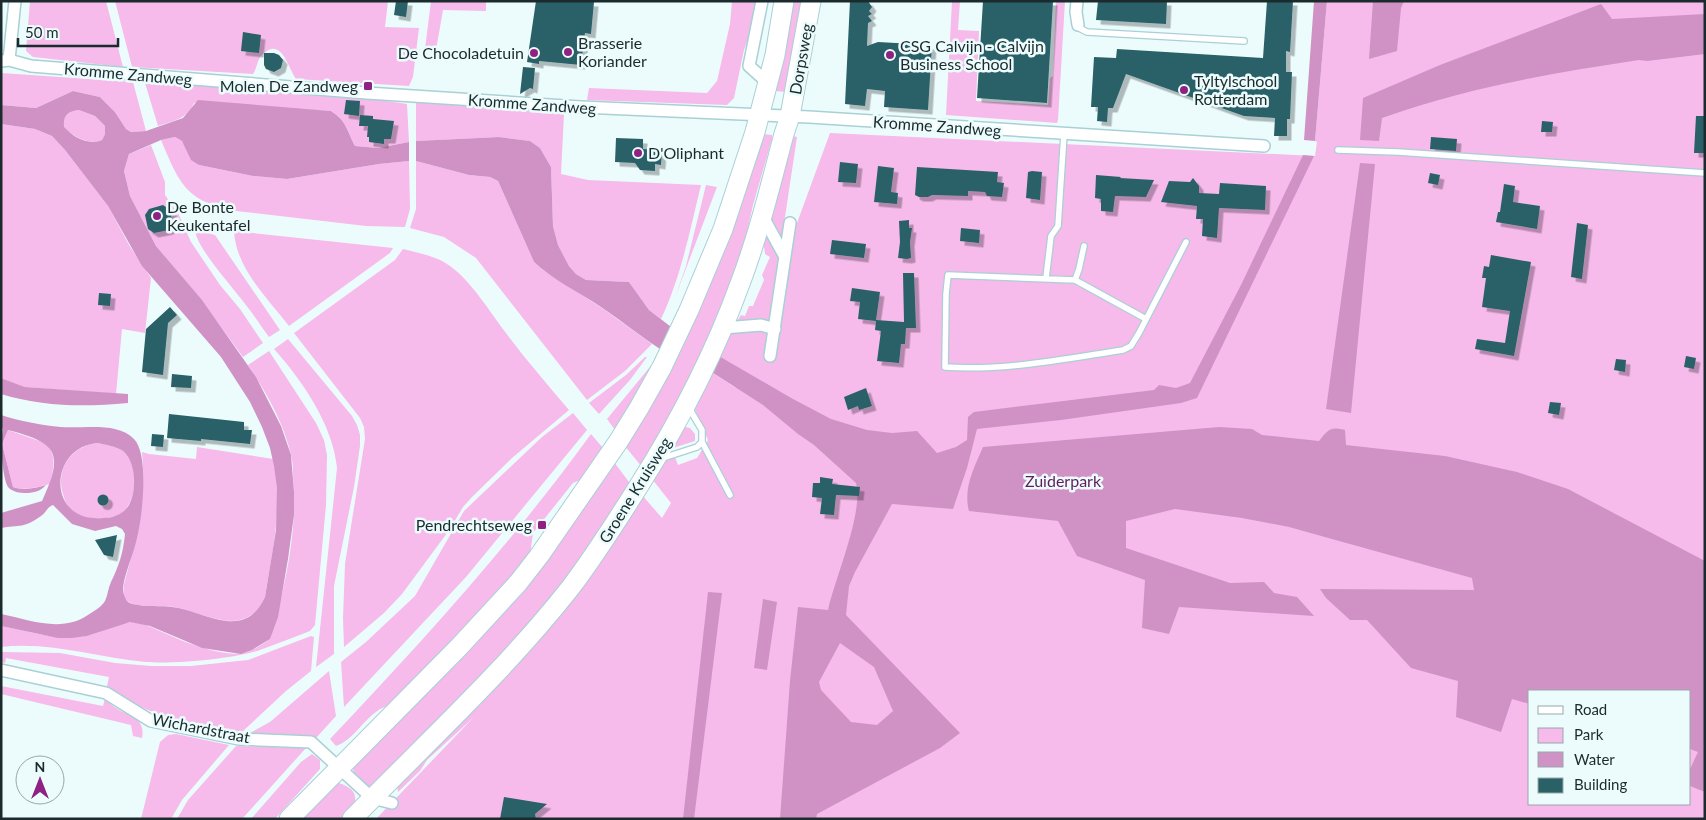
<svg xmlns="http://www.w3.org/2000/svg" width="1706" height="820" font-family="Lato,sans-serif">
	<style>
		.green { fill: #f6baeb; fill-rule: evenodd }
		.water { fill: #d092c5; fill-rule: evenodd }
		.building { fill: #296167; filter: url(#shadow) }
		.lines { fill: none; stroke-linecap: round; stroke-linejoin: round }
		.lane-casing { stroke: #a9d0d5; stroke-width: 8 }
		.street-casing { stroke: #a9d0d5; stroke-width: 14 }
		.primary-casing { stroke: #a9d0d5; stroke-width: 21 }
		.lane { stroke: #fff; stroke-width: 5.5 }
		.street { stroke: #fff; stroke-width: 11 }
		.primary { stroke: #fff; stroke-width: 19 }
		.poi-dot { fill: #8f2183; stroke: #ecfcfd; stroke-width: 2 }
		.labels { text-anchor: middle; stroke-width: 5; stroke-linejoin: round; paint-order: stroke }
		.poi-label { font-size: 16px; fill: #1b2b2d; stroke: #ecfcfd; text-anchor: start }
		.street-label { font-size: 16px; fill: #1b2b2d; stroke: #ecfcfd }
		.park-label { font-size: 16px; fill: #631c5b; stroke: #ecfcfd }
	</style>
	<defs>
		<filter id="shadow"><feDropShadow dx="4.5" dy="4.5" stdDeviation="0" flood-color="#0004"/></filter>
	</defs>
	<rect width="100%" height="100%" fill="#ecfcfd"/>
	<path class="green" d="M30,1H106L123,67L33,57L26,51Z
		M115,1H388L385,27L419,28L413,77L409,86L296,79C288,68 281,34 261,56C257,61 257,68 253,74L132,67Z
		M431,1H486V11L443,10L436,50L425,49Z
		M732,1H756L753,25L744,50L734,98L727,105L587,100L589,88L707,93L717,81L730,24Z
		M792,1H804L786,92L775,91Z
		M952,1H960L958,30L979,31L976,101L1048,105L1050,78L1053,76L1056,1H1065L1058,120L1057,123L946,115Z
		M1327,1H1705V819H376L473,718L427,760L420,771L398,792L397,787L399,781L642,495L662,518L671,503L652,479C659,468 662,461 675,457L678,465L697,458L708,440L695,410V403L710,371L736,388L717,355L724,339L738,321H737L741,315L745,316L749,306H753L764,280L762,275L770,257L765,254L763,240L766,231L780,257L779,272L830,133L1315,156L1317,142L1315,141ZM1530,691H1690V804H1530Z
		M1,73L133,82L146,131L131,132L126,129L115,112L100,97L73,91L36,108L1,105Z
		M149,80L341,94L407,104L409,142L378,148L355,146C347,130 347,121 331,111L194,103C187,119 173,121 158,126L145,83Z
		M416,101L564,114L561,174L588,180L701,185C690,230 681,277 661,319L649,310L629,282L586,280L576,274L569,266L558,245L553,226L551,167L540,148L530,141L499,137L416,141Z
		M79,110L95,116L105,126V134L102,140C89,146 73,136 63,127L65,115L70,111Z
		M1,124L35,129L52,136L65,150L108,206L129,245L151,278L145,333L122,329L116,394L25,387L1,378Z
		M761,134L772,135V139L753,205L741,260L716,323L673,418L642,467L624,445Z
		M793,136L797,137L782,237L780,236L773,225L771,215Z
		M175,137L182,141L199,165L253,176L287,179L379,164L409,161L410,209L405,227L366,226L236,211C186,201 180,185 161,140Z
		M151,145L165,182V195L179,215L191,242L220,285L240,309L263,343L243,357L202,301L156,246L130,196L124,171L129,154Z
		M416,161L469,175L490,177L498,181L534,262L543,270L602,308L652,344L625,371L587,400L476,258L444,237L410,228L416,209Z
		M706,185L717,187L674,300L686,266Z
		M195,230L215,235L280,330L269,337C262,328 256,318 249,309C237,292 196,248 195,230Z
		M234,231L393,248L390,253L289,326C267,297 236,269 234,231Z
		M403,249C418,253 437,256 450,266C472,282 490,312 506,333C526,360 548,385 569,410L512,458L472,497L463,507L450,529L402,594L384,613L344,647L343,618L345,564L365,439L364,427L360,418L294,333L395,260Z
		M288,339L352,416L357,425L360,435V446L354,487L334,586V654L316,667L337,468C333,425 302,380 274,349Z
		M269,351L316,423L324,440L327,455L326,505L315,625L310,631C294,637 277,644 260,650C232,659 176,664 146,662C98,658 50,641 1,647V626C29,631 56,641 85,636C99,634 119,621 133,622C145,623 157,630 169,635C186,643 224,657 243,653C252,651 262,645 270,639C285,587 298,532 293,477C293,470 293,462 291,455C284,423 266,392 248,365Z
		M645,357H647L630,380L599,414L589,403L626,375Z
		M654,362L655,364L615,430L607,419Z
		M573,413L587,430L466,577L344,707L341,662L366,642L415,596L464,511L542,437Z
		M685,427L690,428L695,434V441L673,448L672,447L680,430Z
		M8,430L45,443C58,455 53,469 50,484C36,487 27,491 13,487L2,444Z
		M591,434L603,448L590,476L573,483L533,533L529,562L397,702C390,705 382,707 376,712C362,722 353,740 336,746L330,739C422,642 512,543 591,434Z
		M98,443C106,445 115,446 123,451C138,464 138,497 124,511C119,516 111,518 103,518C84,520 68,515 63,494C55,469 72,445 98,443Z
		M197,447L273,459C284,504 272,552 265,597C246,640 207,613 174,607C160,604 141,609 129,602C123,599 123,590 124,584C136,541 147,497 142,452L149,454L196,459Z
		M614,462L632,486L585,556L516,641L378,784L370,787L354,775L353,768L497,620L528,582Z
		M311,636L314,637L311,671L286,691L242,732L208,728L172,720L117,697L107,686L109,677L6,658L5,663L1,662V652L60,653L115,663L151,666H191L248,660Z
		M329,671L336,716L316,738L250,733L270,722Z
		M1,686L103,706L105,698C108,700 110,704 113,706C127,717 146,716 142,738L133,736L131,725L1,694Z
		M176,734L229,745L182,800L171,819H141L160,742L168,735Z
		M236,746L306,748L242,819H177L188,800Z
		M312,754L320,760V769L275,819H251L301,762Z
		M339,783C363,791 357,805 343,819H297L331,785Z"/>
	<path class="water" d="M1314,1H1327L1315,141L1304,140Z
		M1373,1H1404L1401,8L1397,51L1369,59Z
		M1601,4L1612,19L1705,14V54L1647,61L1639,60C1552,73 1465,88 1382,118L1379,141L1360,140L1363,98L1440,65Z
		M73,91L100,97L115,112L126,129L131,132L146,131L183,118L198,100L331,111C347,121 347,131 355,146L378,148L409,142V161L379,164L287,179L253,176L199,165L191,160L182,141L175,137L161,140L129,154L124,171L130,196L156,246L202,300L256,377L281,426L291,455L294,492V515L288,559L278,617L270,639L252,650L241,654L202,648L150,626L130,622L87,636L72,638H58L1,626V614C31,620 63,634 91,613C96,610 102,606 105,601C108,595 108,588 111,582C119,565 123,554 125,534L122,529L116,526L95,531L72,524L53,505C47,507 46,513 41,516C25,528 19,525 1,528V513L42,501C64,453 58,443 8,430L2,444L13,487C25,491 35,488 46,485C41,491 34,493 26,493C20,493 12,492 8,487C2,477 0,440 3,429L1,427V415C20,421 41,425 61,427C83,429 117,421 134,439C150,455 142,521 136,542C133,555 123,578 123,590C123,593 125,598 127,601C134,608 161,605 172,607C190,609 208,619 227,621C246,623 257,614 265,597L276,530L277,488L274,466L270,448L262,427L250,402L221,357L142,266L108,206L65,150L52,136L35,129L1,124V105L36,108ZM79,110L95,116L105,126V134L102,140C89,146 73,137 64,127C63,115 68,111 79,110ZM98,443C106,445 115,446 123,451C136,462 137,490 129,505C123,514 114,518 103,518C45,523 49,446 98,443Z
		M499,137L530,141L540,148L551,167L553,226L558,245L569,266L576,274L586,280L629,282L649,310L679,333L674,358C649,343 626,324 601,307C579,292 553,280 534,262L498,181L490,177L469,175L416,161V141Z
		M1303,155L1314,156L1197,398L1181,403L1061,420L977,429L967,468L953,509L892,504L855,572L849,586L846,615L960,733L940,748L817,814L816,819H780L790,681L798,607L828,610C835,578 864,512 856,483L814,445L798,434L763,405L710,371L705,348L793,399L831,419L867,430L892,433L917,431L937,453L956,447L967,440L968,417L974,412L1154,390L1159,385L1176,388L1190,383L1241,285ZM840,643L874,667L893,711L877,725L851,722L821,690L819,682Z
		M1360,163L1375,164L1351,413L1326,409Z
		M1,378L25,387L128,394V403C84,407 44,407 1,394Z
		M1219,427L1252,429L1262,435L1319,441C1328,430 1330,426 1345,430L1346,445L1445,456L1517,472L1568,489L1705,561V792L1690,786V769L1698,752L1690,749V691H1530V704L1512,699L1501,732L1456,717L1458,681L1411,668L1367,620H1350L1326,598L1320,589L1474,590L1472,578L1289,527L1242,518L1175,509L1126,521V548L1230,583L1264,582L1274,593L1297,597L1314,616L1179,607L1169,634L1142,628L1145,580L1077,556L1058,521L969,511C963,488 974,468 983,447Z
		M708,592L722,593L694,819H683Z
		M763,599L777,602L767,670L754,668Z"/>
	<path class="building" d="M396,1H408L406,17L394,15Z
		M536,1L594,2L591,34L585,33L581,65L539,61V64L527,62Z
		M850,1H868L872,7L869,11L872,14L868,16L872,21L868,23L867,46L878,42L932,45L928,110L884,107L885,91L867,89L865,106L845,104Z
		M983,1H1053L1047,103L977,98Z
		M1098,1H1167L1166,24L1096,20Z
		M1267,1H1293L1290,52L1286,51V72H1292L1290,119H1287V136H1274L1275,118L1244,116L1126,74L1113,108H1108L1107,122L1097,121L1098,107H1091L1094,57L1116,58L1117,49L1263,58Z
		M243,32L261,35L259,53L241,51Z
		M264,53H274L279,55L283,60L281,68L274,72L266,69L264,65Z
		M523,67L535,68L533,89L530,88L520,94Z
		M346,100L360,101L359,116L344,114Z
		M360,115L373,116V119L394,121L391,139H384V144L369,142V137H367L368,126H359Z
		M1696,116H1705V153H1694Z
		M1542,121L1553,122L1552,132H1541Z
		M1431,137L1457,139L1456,151L1430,149Z
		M616,138L643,139V149L662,150L661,165L655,164V171L640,170L635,163L615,162Z
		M840,162L858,164L856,183L838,182Z
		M878,166L894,168L891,192L898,193L897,204L874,202Z
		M917,167L998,172L997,182L1004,183L1002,197L987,196L985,192L968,191V196L932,195L928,197H919L915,195Z
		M1032,171L1042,172L1040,200L1026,198L1028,172Z
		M1430,173L1440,175L1438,185L1428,183Z
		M1096,175L1121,177L1120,178L1154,180L1146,197L1115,196L1113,212L1101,211V199L1095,198Z
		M1193,178L1199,186V193L1219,194L1220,183L1266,186L1265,210L1219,208L1217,238L1202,236L1203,219H1196L1197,206L1161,202L1169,181L1190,182Z
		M1504,184L1515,186L1513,202L1540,206L1537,229L1496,222L1498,212H1500Z
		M163,205L173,212L171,216L173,223L169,230L154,233L148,229L145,215L149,209Z
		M909,220V228H912L910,242L911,258L907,259L898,258L900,242L899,221Z
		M1577,223L1588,225L1582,279L1571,277Z
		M961,228L980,230L979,243L960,241Z
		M832,240L866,244L864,258L830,254Z
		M1491,255L1531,262L1514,356L1475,349L1477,339L1505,343L1510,311L1482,307L1486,278H1482L1484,266L1489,267Z
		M903,273H914L916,328H906L905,344H901L899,363L877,361L881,331L875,330L876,321L858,319L860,302L850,301L852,288L880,292L876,320L904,322Z
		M99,293L111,294L110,306L98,305Z
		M170,307L177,315L168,323L163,375L142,372L146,329Z
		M1686,356L1696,358L1694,369L1684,367Z
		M1616,359L1626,360L1625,372L1614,370Z
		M172,374L192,376L191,388L171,387Z
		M866,388L872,406L859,410L858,406L848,410L844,397Z
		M1550,402L1561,403L1559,415L1548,413Z
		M169,414L244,422V430H252L250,444L201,439V441L167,438Z
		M152,434L164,435L163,447L151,446Z
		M820,477L833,479L832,484L860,487L859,496L836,495L834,515L820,514L822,498L812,497L813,483H820Z
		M97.5 500a5.5 5.5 0 1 1 11 0a5.5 5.5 0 1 1-11 0Z
		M117,535L113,557L104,555L95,540Z
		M504,797L547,804L535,814L536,819H500Z"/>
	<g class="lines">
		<g class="lane-casing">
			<path id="lane" d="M1078,25L1081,29L1087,32L1244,41
				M1338,150L1398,152L1705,173
				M1046,278L1051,236L1058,226L1064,134
				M1075,280L1079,269L1084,246
				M1146,319L1075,280L948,275L946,294L945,367C1004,371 1064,359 1123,350L1131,346L1139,333L1186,242
				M689,408L702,430V442L730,495
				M663,458L697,447L702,442"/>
		</g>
		<g class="street-casing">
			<path id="street" d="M762,1L749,66L768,83
				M1077,1L1076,12L1078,25
				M9,60L15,1
				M1,61L9,60L31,66L367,93L581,107L809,117L1264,146
				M762,215L785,257
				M723,328L761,325L775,329
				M770,356L790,223
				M1,670L106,693L151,721L239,739L311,742L372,798L392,803"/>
		</g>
		<g class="primary-casing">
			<path id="primary" d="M289,819L459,647L518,583L539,556L618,442L639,408L662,367L689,310L723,229L755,132L775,55L784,1
				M352,819C426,743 505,671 571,587C596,554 618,519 640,484C681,419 715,353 741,281C759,233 771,183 784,134L790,116L811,1"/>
		</g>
		<use href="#lane" class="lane"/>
		<use href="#street" class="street"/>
		<use href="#primary" class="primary"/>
	</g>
	<g class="poi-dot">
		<circle cx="568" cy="52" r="5"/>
		<circle cx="534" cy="53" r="5"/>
		<circle cx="890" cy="55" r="5"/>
		<rect x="363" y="81" width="10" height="10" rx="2.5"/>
		<circle cx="1184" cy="90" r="5"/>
		<circle cx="638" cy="153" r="5"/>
		<circle cx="157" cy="216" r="5"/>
		<rect x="537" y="520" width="10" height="10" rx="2.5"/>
	</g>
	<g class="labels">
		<g class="poi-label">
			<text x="578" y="49">Brasserie<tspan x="578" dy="18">Koriander</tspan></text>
			<text x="900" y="52">CSG Calvijn - Calvijn<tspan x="900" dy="18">Business School</tspan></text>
			<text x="524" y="59" text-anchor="end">De Chocoladetuin</text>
			<text x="1194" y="87">Tyltylschool<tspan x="1194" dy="18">Rotterdam</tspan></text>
			<text x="358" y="92" text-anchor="end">Molen De Zandweg</text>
			<text x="648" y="159">D'Oliphant</text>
			<text x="167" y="213">De Bonte<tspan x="167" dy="18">Keukentafel</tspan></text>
			<text x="532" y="531" text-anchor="end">Pendrechtseweg</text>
		</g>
		<g class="street-label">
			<text transform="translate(801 59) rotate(-80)" y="6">Dorpsweg</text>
			<text transform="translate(128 74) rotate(5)" y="6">Kromme Zandweg</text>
			<text transform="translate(532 104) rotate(4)" y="6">Kromme Zandweg</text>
			<text transform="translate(937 126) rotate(4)" y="6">Kromme Zandweg</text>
			<text transform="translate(635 490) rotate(-58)" y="6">Groene Kruisweg</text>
			<text transform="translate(201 728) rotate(11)" y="6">Wichardstraat</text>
		</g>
		<g class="park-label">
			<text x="1063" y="487">Zuiderpark</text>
		</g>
	</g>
	<rect width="1706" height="820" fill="none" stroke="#1b2b2d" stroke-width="5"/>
	<rect x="1528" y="690" width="162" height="115" fill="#ecfcfd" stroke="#98a8aa"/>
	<rect x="1538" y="706" width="25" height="8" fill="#ffffff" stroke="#98a8aa"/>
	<text x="1574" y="715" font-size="15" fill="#1b2b2d">Road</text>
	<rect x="1538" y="728" width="25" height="15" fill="#f6baeb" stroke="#98a8aa"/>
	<text x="1574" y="740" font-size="15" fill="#1b2b2d">Park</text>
	<rect x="1538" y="752" width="25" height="15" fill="#d092c5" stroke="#98a8aa"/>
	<text x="1574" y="765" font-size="15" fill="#1b2b2d">Water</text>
	<rect x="1538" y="778" width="25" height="15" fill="#296167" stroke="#98a8aa"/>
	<text x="1574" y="790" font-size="15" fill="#1b2b2d">Building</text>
	<g transform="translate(40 780)"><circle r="24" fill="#ecfcfd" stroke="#98a8aa"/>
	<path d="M0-4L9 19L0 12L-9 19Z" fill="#8f2183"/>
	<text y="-8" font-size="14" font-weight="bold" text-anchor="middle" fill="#1b2b2d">N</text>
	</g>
	<path d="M18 38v8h100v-8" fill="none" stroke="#1b2b2d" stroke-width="2.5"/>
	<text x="25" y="38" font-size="15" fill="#1b2b2d" stroke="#ecfcfd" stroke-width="4" paint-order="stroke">50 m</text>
</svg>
